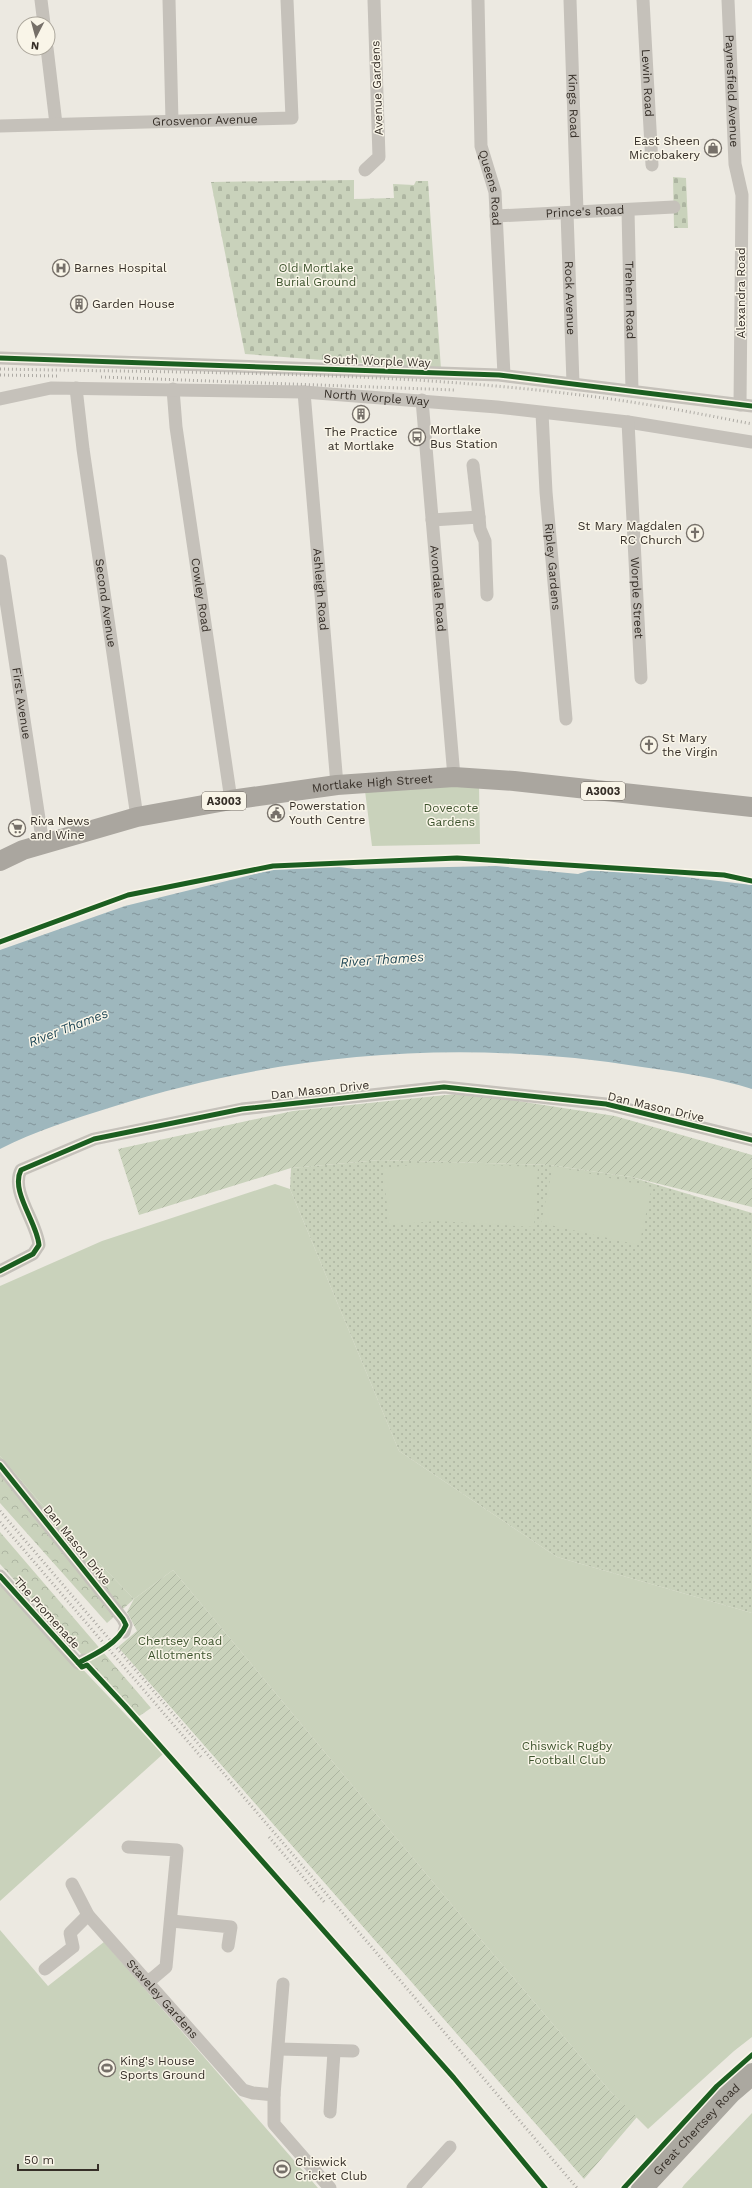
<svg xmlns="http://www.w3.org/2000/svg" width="752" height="2188" font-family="'Work Sans',sans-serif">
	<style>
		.grass { fill: url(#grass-dots) }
		.forest { fill: url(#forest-crowns) }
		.cemetery { fill: url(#cemetery-stones) }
		.park { fill: #c9d2bb }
		.garden { fill: url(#garden-furrows) }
		.water { fill: url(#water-ripples) }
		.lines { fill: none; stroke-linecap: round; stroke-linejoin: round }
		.street { stroke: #c5c1ba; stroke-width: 13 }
		.primary { stroke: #aaa69f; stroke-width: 20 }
		.highway { stroke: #aba8a0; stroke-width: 22 }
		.rail { stroke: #adaaa4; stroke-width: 3; stroke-dasharray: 1 3; stroke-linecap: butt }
		.cycleway-casing { stroke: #f9f5e8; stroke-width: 8 }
		.cycleway { stroke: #1b5e20; stroke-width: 5 }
		.labels { text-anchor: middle; stroke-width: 3; stroke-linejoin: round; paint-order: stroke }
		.shield { fill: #f9f5e8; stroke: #706a62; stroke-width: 1 }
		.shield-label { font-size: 11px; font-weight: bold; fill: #362f28 }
		.street-label { font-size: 12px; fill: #362f28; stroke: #f9f5e8 }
		.poi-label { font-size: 12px; fill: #362f28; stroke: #f9f5e8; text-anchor: start }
		.park-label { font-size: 12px; fill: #3d532d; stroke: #f9f5e8 }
		.water-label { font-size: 13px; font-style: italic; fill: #1f4756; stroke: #f9f5e8 }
	</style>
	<defs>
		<pattern id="grass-dots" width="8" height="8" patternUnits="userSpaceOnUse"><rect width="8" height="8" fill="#c9d2bb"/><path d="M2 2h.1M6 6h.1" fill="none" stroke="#adb5a1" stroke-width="1.8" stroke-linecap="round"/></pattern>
		<pattern id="forest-crowns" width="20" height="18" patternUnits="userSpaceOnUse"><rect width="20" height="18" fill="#c9d2bb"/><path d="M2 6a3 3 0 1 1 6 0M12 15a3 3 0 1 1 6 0" fill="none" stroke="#adb5a1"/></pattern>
		<pattern id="cemetery-stones" width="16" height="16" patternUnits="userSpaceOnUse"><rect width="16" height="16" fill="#c9d2bb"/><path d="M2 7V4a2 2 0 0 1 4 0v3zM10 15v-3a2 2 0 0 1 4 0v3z" fill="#adb5a1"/></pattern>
		<pattern id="garden-furrows" width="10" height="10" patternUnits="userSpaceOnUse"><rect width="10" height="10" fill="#c9d2bb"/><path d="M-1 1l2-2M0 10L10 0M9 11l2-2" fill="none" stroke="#adb5a1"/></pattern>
		<pattern id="water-ripples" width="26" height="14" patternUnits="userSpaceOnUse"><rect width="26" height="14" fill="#9eb7bd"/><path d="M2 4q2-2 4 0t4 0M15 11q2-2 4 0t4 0" fill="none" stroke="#82959a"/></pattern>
	</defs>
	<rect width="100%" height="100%" fill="#ece9e1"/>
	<path class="grass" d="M380,1160L550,1165L631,1177L752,1213V1613L557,1557L399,1451L290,1189L291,1168Z"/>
	<path class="forest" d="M0,1456L38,1500L134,1599L107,1623L0,1503Z
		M0,1532L151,1708L138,1717L0,1564Z"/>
	<path class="cemetery" d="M673,177L686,178L688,228H674Z
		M354,180V199L394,198L393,184L414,185L416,181H428L441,369L245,354L211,182Z"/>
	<path class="park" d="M479,785L480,844L372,846L365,791Z
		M432,1163L538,1167L534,1227L437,1221L389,1225L383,1168Z
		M553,1166L652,1187L639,1245L541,1223Z
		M275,1184L290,1189L399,1451L557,1557L752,1613V2037L734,2051L648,2129L610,2091L483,1942L173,1570L134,1599L38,1500L0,1456V1286L102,1241Z
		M0,1582L163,1754L0,1901Z
		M0,1930L48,1986L104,1942L318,2188H0Z
		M752,2113V2188H682L684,2185Z"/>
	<path class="garden" d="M465,1093L615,1116L752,1155V1207L631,1177L550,1165L380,1160L291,1168L139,1215L118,1149L293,1111Z
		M173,1570L483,1942L610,2091L637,2117L584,2179L118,1647L137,1631L127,1612L134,1599Z"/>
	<path class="water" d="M331,866L355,869L496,866L578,874L591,870L668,875L752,885V1089C717,1078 679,1072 642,1067C462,1038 285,1052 112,1107C74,1119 35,1131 0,1149V950L125,906L275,869Z"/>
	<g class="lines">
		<g class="street">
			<path d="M41,0L44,24"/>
			<path d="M169,0L172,121"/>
			<path id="s1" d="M478,0L481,146L495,192L504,375"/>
			<path id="s2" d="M570,0L577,212"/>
			<path id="s3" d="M643,0L652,165"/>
			<path id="s4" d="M728,0L735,164L742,195L740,405"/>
			<path d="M47,48L56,124"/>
			<path id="s5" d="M0,126L292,118L287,0"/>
			<path d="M365,170L379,157L374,0"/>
			<path id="s6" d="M628,210L632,391"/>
			<path id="s7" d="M567,213L573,383"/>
			<path id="s8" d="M496,216L674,207"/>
			<path d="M0,358L499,375L752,406"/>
			<path id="s9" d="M76,388L83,449L137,817"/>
			<path id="s10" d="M173,389L176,427L231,800"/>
			<path id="s11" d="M304,392L337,785"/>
			<path id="s12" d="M0,399L51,388L304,392L497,407L628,422L752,442"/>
			<path id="s13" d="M422,400L454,777"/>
			<path id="s14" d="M542,413L546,492L566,719"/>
			<path id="s15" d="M628,422L641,678"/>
			<path d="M473,465L479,517"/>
			<path d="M432,520L479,517L480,529L485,541L487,595"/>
			<path id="s16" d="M0,561L43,845"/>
			<path d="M0,1271L33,1254L39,1245C37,1222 10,1191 21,1170L94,1139L242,1109L444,1087L606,1104L752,1140"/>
			<path d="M0,1465L123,1619L126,1625L124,1632"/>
			<path d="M0,1576L78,1663L84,1660"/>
			<path d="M128,1847L177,1850L166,1967L153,1978L146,1981"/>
			<path id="s17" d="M72,1884L88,1915L243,2090L253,2093L274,2095V2124L330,2188"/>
			<path d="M172,1921L231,1927L228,1946"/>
			<path d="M45,1969L73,1947L70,1933L88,1915"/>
			<path d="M279,2049L353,2051"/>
			<path d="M274,2095L283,1984"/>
			<path d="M330,2112L334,2052"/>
			<path d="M413,2188L450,2147"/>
		</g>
		<path class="primary" id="s18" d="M0,861L23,850L137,817L231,800L337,785L454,777L514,781L752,807"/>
		<path class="highway" id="s19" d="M642,2188L730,2093L752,2074"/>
		<path class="rail" d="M0,369C189,373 384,371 572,394C633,401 692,412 752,424
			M0,375L59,376
			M101,377L455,390
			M0,1511L577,2188
			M0,1522L202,1758
			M269,1837L326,1904"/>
		<g class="cycleway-casing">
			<path id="cycleway" d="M0,358L499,375L752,406
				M0,942L128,895L273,866L457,858L724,875L752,881
				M0,1271L33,1254L39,1245C37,1222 10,1191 21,1170L94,1139L242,1109L444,1087L606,1104L752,1140
				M0,1465L123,1619L126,1625C119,1643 94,1655 78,1663
				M0,1576L82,1667L87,1665L125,1706L454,2078L545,2188
				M624,2188L717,2086L752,2055"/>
		</g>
		<use href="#cycleway" class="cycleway"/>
	</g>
	<defs>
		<g id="shop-ring" transform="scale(0.9)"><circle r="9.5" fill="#f9f5e8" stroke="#767069" stroke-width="1.5"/><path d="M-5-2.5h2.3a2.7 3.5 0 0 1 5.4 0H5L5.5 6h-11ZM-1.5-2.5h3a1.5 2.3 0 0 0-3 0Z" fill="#767069"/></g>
		<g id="hospital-ring" transform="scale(0.9)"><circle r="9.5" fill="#f9f5e8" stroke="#767069" stroke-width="1.5"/><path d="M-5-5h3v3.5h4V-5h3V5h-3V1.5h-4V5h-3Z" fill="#767069"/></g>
		<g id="building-ring" transform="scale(0.9)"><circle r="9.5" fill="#f9f5e8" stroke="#767069" stroke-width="1.5"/><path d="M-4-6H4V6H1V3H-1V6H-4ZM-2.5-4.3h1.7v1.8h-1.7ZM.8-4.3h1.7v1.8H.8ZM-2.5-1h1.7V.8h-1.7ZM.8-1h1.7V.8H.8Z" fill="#767069"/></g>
		<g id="bus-ring" transform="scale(0.9)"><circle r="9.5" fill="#f9f5e8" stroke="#767069" stroke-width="1.5"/><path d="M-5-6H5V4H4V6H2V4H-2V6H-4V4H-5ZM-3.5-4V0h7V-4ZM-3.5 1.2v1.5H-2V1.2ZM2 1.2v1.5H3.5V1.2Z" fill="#767069"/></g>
		<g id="church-ring" transform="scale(0.9)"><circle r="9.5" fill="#f9f5e8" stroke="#767069" stroke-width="1.5"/><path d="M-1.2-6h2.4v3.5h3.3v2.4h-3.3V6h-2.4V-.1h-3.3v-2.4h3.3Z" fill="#767069"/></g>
		<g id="civic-ring" transform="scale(0.9)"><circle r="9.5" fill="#f9f5e8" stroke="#767069" stroke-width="1.5"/><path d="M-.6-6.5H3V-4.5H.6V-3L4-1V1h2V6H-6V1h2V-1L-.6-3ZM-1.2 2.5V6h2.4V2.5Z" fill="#767069"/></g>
		<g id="supermarket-ring" transform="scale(0.9)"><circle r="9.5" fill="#f9f5e8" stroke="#767069" stroke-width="1.5"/><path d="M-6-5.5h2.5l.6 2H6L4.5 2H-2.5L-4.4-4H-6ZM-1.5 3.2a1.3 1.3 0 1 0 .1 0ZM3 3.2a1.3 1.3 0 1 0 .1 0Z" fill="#767069"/></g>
		<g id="stadium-ring" transform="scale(0.9)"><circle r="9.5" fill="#f9f5e8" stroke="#767069" stroke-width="1.5"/><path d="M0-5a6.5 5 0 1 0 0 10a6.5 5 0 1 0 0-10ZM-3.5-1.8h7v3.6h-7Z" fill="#767069"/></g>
	</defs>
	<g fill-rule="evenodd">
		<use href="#shop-ring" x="713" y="148"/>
		<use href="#hospital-ring" x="61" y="268"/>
		<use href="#building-ring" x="79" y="304"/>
		<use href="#building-ring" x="361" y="414"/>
		<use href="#bus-ring" x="417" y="437"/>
		<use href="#church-ring" x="695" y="533"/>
		<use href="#church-ring" x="649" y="745"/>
		<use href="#civic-ring" x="276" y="813"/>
		<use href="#supermarket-ring" x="17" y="828"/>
		<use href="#stadium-ring" x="107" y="2068"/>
		<use href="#stadium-ring" x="282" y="2169"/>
	</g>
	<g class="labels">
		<g class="shield">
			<rect x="581" y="782" width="44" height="18" rx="3"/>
			<rect x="202" y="792" width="44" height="18" rx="3"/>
		</g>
		<g class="shield-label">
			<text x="603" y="795">A3003</text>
			<text x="224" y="805">A3003</text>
		</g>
		<g class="street-label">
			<text dy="4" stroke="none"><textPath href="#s3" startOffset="83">Lewin Road</textPath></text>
			<text transform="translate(377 88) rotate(-92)" y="4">Avenue Gardens</text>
			<text dy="4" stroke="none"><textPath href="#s4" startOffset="91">Paynesfield Avenue</textPath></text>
			<text dy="4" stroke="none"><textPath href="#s2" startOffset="106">Kings Road</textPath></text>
			<text dy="4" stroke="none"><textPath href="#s5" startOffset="205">Grosvenor Avenue</textPath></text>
			<text dy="4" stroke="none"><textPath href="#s1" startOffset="189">Queens Road</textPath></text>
			<text dy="4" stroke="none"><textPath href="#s8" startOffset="89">Prince's Road</textPath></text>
			<text transform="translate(741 293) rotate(-90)" y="4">Alexandra Road</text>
			<text dy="4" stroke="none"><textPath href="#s7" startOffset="85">Rock Avenue</textPath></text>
			<text dy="4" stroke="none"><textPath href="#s6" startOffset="90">Trehern Road</textPath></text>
			<text transform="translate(377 361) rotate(2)" y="4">South Worple Way</text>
			<text dy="4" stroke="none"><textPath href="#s12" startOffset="378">North Worple Way</textPath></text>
			<text dy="4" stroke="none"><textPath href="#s14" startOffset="154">Ripley Gardens</textPath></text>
			<text dy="4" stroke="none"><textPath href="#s13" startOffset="189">Avondale Road</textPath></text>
			<text dy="4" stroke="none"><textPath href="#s11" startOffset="198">Ashleigh Road</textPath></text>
			<text dy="4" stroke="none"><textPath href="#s10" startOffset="208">Cowley Road</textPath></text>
			<text dy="4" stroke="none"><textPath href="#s15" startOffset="176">Worple Street</textPath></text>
			<text dy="4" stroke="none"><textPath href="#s9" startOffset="217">Second Avenue</textPath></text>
			<text dy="4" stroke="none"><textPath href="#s16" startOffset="144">First Avenue</textPath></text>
			<text dy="4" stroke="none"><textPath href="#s18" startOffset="382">Mortlake High Street</textPath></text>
			<text transform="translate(320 1090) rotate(-6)" y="4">Dan Mason Drive</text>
			<text transform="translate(656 1107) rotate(13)" y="4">Dan Mason Drive</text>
			<text transform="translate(77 1545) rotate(51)" y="4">Dan Mason Drive</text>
			<text transform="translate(47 1613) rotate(48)" y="4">The Promenade</text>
			<text dy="4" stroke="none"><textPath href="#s17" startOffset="147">Staveley Gardens</textPath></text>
			<text dy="4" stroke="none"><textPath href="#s19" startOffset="80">Great Chertsey Road</textPath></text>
		</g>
		<g class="poi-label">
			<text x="700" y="145" text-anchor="end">East Sheen<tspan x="700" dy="14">Microbakery</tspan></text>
			<text x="74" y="272">Barnes Hospital</text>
			<text x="92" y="308">Garden House</text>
			<text x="430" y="434">Mortlake<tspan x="430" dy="14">Bus Station</tspan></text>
			<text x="361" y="436" text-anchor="middle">The Practice<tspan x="361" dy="14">at Mortlake</tspan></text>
			<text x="682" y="530" text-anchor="end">St Mary Magdalen<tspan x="682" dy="14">RC Church</tspan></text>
			<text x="662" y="742">St Mary<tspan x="662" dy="14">the Virgin</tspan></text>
			<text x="289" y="810">Powerstation<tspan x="289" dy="14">Youth Centre</tspan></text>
			<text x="30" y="825">Riva News<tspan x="30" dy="14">and Wine</tspan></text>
			<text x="120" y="2065">King's House<tspan x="120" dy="14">Sports Ground</tspan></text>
			<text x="295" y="2166">Chiswick<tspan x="295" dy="14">Cricket Club</tspan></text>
		</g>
		<g class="park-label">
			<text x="316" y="272">Old Mortlake<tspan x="316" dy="14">Burial Ground</tspan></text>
			<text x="451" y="812">Dovecote<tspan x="451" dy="14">Gardens</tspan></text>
			<text x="180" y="1645">Chertsey Road<tspan x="180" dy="14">Allotments</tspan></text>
			<text x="567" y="1750">Chiswick Rugby<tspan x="567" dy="14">Football Club</tspan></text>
		</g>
		<g class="water-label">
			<text transform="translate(382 959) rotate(-4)" y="5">River Thames</text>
			<text transform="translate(68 1027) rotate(-21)" y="5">River Thames</text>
		</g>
	</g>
	<g transform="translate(36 36) rotate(186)"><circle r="19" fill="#f9f5e8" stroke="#aba69b"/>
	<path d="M0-3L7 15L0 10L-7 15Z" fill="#767069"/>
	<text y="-6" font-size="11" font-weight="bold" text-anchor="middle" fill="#362f28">N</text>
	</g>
	<path d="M18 2164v6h80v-6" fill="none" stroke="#362f28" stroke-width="2"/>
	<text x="24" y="2164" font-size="12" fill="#362f28" stroke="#f9f5e8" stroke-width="3" paint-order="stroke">50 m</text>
</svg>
